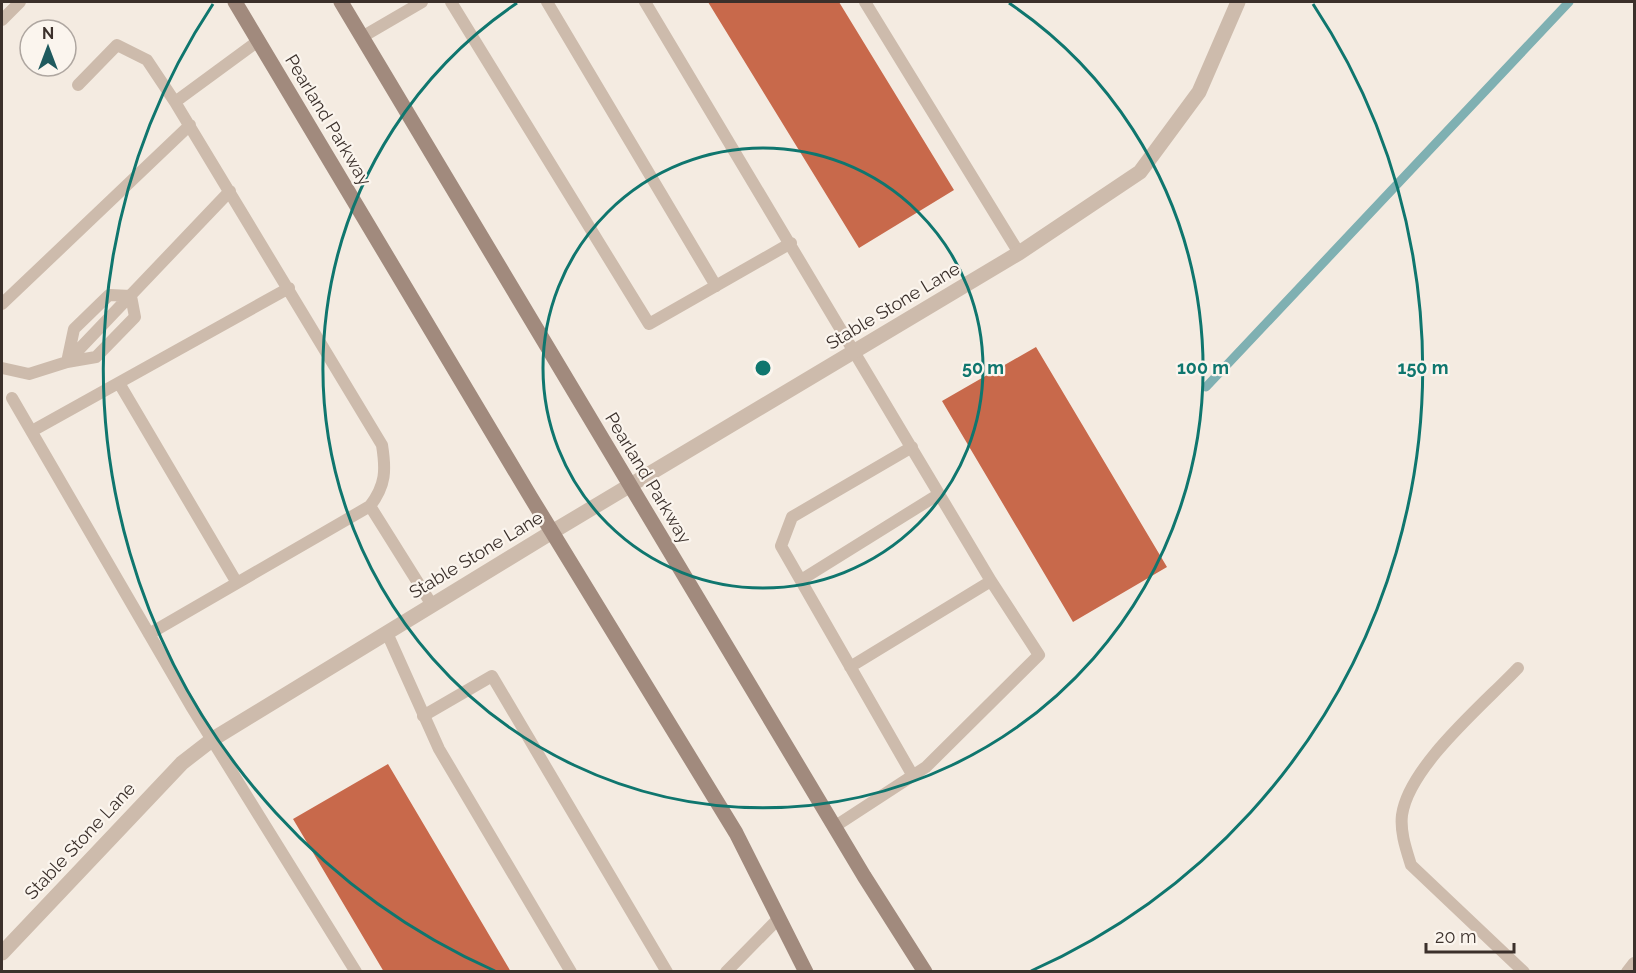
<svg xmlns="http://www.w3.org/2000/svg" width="1636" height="973" font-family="Raleway,sans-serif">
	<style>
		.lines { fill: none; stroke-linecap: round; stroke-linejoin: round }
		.stream { stroke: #7fb0b2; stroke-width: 9 }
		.building { fill: #c8694b }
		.lane { stroke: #cdbbac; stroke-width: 12 }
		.street { stroke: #cdbbac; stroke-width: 15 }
		.secondary { stroke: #a18a7d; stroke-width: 15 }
		.ring { fill: none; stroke: #0f766e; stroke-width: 3 }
		.labels { text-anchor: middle; stroke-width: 4.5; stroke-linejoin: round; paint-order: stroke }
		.street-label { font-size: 18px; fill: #3b302b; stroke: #fbf5ee }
		.centre { fill: #0f766e; stroke: #fbf5ee; stroke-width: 3 }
		.ring-label { font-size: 18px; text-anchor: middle; font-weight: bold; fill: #0f766e; stroke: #fbf5ee; stroke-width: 4.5; stroke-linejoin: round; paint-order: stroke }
	</style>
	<rect width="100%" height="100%" fill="#f4ebe1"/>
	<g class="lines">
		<path class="stream" d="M1206,387L1569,2"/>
	</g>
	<path class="building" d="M708,2H839L954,190L859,248Z
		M1036,347L1167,567L1073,622L942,401Z
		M388,764L511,972H384L293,819Z"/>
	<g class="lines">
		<path class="lane" d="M451,2L649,324L791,243
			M547,2L716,286
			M645,2L991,581L1039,655L926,767L834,827
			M865,2L1019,253
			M2,20L20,2
			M362,37L422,2
			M78,85L117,45L147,60L175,102
			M109,295L131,296L135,317L96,357L67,362L74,329Z
			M2,304L190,125
			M2,368L29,374L67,362L230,191
			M119,383L237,583
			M12,398L191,706L356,972
			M32,431L289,288
			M912,447L792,517L781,546L913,776
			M370,506L432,605
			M801,580L939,494
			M387,633L439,749L571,972
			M149,634L370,506C386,485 386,470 382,445L175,102L258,41
			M850,667L991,581
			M1518,668C1484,704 1409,766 1402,815C1400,832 1406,849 1411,865L1524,972
			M423,716L492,676L667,972
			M726,972L779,918
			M1627,972L1634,963"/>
		<path class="street" d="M2,953L182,763L213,739L552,532L1019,253L1140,172L1199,92L1238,2"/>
		<path class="secondary" d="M235,2L530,496L736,833L806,972
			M341,2L864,876L925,972"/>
	</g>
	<g class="ring">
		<circle cx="763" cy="368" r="220"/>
		<path d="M1009 3A440 440 0 1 1 517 3"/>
		<path d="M495 971A660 660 0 0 1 213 4M1313 4A660 660 0 0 1 1031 971"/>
	</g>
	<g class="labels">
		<g class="street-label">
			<text transform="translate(328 120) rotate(59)" y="6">Pearland Parkway</text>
			<text transform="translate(893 306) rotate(-31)" y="6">Stable Stone Lane</text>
			<text transform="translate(648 478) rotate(59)" y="6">Pearland Parkway</text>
			<text transform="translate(476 555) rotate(-31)" y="6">Stable Stone Lane</text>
			<text transform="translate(80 841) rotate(-47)" y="6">Stable Stone Lane</text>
		</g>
	</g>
	<circle cx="763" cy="368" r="9" class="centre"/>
	<g class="ring-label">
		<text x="983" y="374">50 m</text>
		<text x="1203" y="374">100 m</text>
		<text x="1423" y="374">150 m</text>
	</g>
	<rect width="1636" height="973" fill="none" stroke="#3b302b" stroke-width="6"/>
	<g transform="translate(48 48)"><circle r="28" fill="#fbf5ee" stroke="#aea6a0" stroke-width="1.5"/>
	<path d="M0-4.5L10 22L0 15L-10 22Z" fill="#1f5a5e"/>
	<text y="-9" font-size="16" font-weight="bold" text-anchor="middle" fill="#3b302b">N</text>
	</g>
	<path d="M1426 943v9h88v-9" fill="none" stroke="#3b302b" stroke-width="3"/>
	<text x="1435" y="943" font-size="18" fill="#3b302b" stroke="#fbf5ee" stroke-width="4.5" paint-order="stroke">20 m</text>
</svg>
